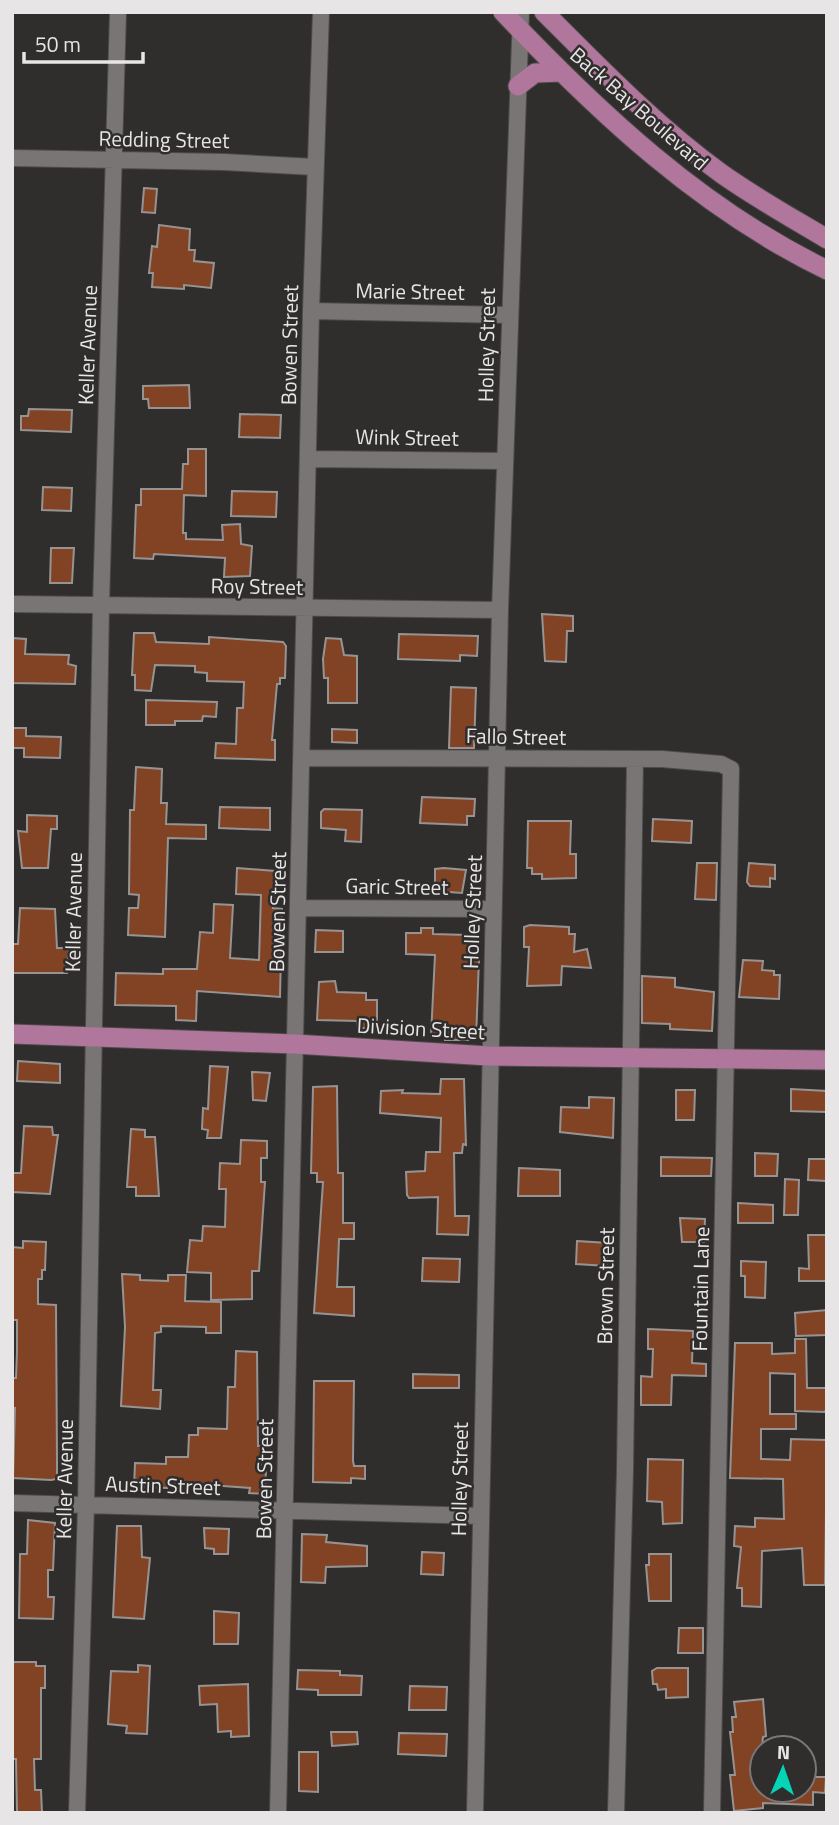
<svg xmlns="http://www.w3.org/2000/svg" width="839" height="1825" font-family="'Titillium Web',sans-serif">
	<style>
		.building { fill: #814323; stroke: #979392; stroke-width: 2 }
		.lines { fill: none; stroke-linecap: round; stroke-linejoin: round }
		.minor-casing { stroke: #4e4b4b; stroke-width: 18 }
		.major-casing { stroke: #4e4b4b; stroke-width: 21 }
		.minor { stroke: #797575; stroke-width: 16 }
		.major { stroke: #b1769b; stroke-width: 19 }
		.labels { text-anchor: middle; stroke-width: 5; stroke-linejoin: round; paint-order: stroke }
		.street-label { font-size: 21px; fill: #e7e5e5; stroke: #302d2d }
	</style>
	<rect width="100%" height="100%" fill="#302d2d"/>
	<path class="building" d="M144,188L157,189L155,213L142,212Z
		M159,225L190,229L189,250H195L194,261L214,263L211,288L184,285V289L152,287L153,273H149L152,246L157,247Z
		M189,385L190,408H149L148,399H143V386Z
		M29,409L72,410L71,432L21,430V416H28Z
		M240,414L281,415L280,438L239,437Z
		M188,449H206V496L184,495L183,533H186V539L223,540L222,525L240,524L241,544L252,546L250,576L224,577L225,558L154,554L153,559L134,558L136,505H141V489H182L183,464H188Z
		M43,487L72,488L71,511L42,510Z
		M232,491L277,492L276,517L231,516Z
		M51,548H74L72,583H50Z
		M542,614L573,616V631H567L566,662L545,661Z
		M134,633H154L156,642L209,644V637L283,642L286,646L285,678H280V684H277L272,740H275V760L215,758L216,743L236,744L237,708H243L244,682L207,681V673L195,672V666L155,665L151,691L135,690V675H132Z
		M399,634L478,636L477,656L460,655V661L398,659Z
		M12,638L26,639L25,654L69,655L68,664L76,666L75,684L12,683Z
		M326,638L341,639L344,655L357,656V703H328V678H324L323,659Z
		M451,687L476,688L474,748H449Z
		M146,700L217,702L216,717L203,716L202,721H175V725H146Z
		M12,728H26V736L61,737L60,758L24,757V748H12Z
		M332,729L357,730V743L332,742Z
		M136,767L162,769L161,803H167L166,824L206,825V839L168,838L165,937L128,935L129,908H138L139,895L129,894L130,810H134Z
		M422,797L475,799L474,816H467V825L420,823Z
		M220,807L270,808V830L219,828Z
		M324,809L362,810L361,842L345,841L346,830L321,828V812Z
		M27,815L57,816V829H51L48,868H22L18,831L27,832Z
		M653,819L692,821L691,843L652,841Z
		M528,821H571L570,854H576V878L542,879V874H532V868H527Z
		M697,863H717L716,900L695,899Z
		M749,863L775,865V879L770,878V887L750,886L747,882Z
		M237,868L275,871L273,908L282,909L280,997L197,991L196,1021L176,1020V1006L115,1005L116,973L163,974V969H197L200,932L213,933L214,904L233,905L230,958L259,960L261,895L236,894Z
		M444,868L466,870L462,893L435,891V869Z
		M20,908L55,909L57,948H69L67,973H12V944H18Z
		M530,925L569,927V934H575L574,952L587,949L591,968L562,966L561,985L527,986L529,947H524V927Z
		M421,928H433V934L468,935L469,939V959H479L476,1040H445V1036H431L435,955L406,954V933H421Z
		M316,930L343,931V952H315Z
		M743,960L763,961L762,970L774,971V975H780L779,999L739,997Z
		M642,976L675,978V987L714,992L712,1031L670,1029V1024L642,1023Z
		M335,981L337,992L366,993V1000H377V1022L370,1021V1028H357V1021L317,1020L319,982Z
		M18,1061L60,1064V1083L17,1081Z
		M210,1066L228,1067L221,1138H207L208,1130L202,1129L203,1108L208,1109Z
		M252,1072L270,1073L266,1101L253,1100Z
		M441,1079H464L466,1145L463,1144L462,1153H454L455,1216H469L468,1235L437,1234L438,1197L409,1198L407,1195L406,1172L425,1171L426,1152H440L441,1118L380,1113L381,1091L403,1090L402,1093L440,1094Z
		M337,1086L338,1173H343V1223H354V1239H339L337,1287H354V1316L314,1313L323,1182H317V1173H311L313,1087Z
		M791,1089L827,1091V1112L791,1111Z
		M676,1090H695L694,1120H676Z
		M589,1097L614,1098L613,1138L560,1132L561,1107L589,1108Z
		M24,1126L52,1127L53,1135H58L50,1194L12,1192V1173H21Z
		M131,1129L145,1130V1137H155L159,1196H136V1187H127Z
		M241,1140L267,1141V1158H261V1182H265L259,1271H252V1299L211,1300V1273L187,1272L190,1240L202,1241L203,1226L225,1227L226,1189H219L220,1163L240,1164Z
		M755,1153L778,1154L777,1176H755Z
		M661,1157L712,1158L711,1176H661Z
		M809,1159H827V1181L808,1180Z
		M519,1168L560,1170V1196H518Z
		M785,1179L799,1180L798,1215H784Z
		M738,1203L773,1205V1223H738Z
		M680,1218L705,1219L704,1242H682Z
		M808,1235H827V1281H799V1268L809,1269Z
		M23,1241L46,1242L45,1270H42V1279H38V1304L56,1305L57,1461V1479L51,1480L13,1478L15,1408H12V1378H16L17,1352V1320H13L12,1247L23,1248Z
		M577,1241L608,1243L607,1266L576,1264Z
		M423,1258L460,1259L459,1282L422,1281Z
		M741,1261L766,1262L765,1298L745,1297V1276H741Z
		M122,1274L140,1275V1280L168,1281V1275H186L185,1301L221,1302V1333H206V1327L161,1326V1332L155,1333L153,1390H161L160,1409L121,1406L125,1327Z
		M827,1310V1335L796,1336L795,1313Z
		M648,1329L693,1331L692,1363L706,1364V1376L672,1375L671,1405H641V1376L652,1377L653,1349H648Z
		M795,1339H806L807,1388H827V1407L825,1412L795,1411V1374L770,1373V1414H796V1429H761V1459L790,1460L791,1439L827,1440L825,1585H804L802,1548L762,1551L761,1607L742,1606V1588H737L741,1547L734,1546L735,1526L755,1527V1518L784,1519L783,1479L730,1478L735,1343H772V1354L795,1353Z
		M236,1351L257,1352L258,1446H262L261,1469H266L265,1494L249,1493L250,1488L223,1486L167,1484V1488L134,1487L135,1463L166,1464V1457H188L189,1435H198V1428L227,1429L228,1387H235Z
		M413,1374L459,1375V1388H413Z
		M314,1381H354L353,1461L354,1466H365V1479L351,1478V1483L313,1482Z
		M648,1459L683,1460L682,1523L663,1524L662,1502L647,1501Z
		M28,1520L55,1523L53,1570H48V1597H54L53,1619L19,1618L20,1554H27Z
		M117,1526H141L142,1557L150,1558L144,1619L113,1617Z
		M204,1528L229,1529L228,1554H214V1549L205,1548Z
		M302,1534L327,1535L326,1542L367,1546V1566L326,1567L325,1583L301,1582Z
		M422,1552L444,1553L443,1575L421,1574Z
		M649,1554H671V1601H649L646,1565H649Z
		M214,1611L239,1613L238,1644H214Z
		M679,1628H703V1653H678Z
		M12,1662H36V1666H45V1688H41V1759H34L35,1790H41L42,1813H17L16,1759H12Z
		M138,1665L150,1666L147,1734L126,1733L127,1726L108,1724L111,1671L138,1672Z
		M657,1668H688V1697L666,1698V1689L658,1690L657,1684H653L652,1671Z
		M298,1670L340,1671V1675L362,1676L361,1695H318V1690L297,1689Z
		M248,1684L249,1736L231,1737V1731L218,1732L217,1704L200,1705L199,1686Z
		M410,1686L447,1687L446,1710H409Z
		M763,1699L766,1736L763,1737L762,1748V1790H804V1777H826L825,1793L813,1792V1805L763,1803V1808L734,1811L730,1775H735L730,1732H733L732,1717H736L734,1702Z
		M331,1732H357L358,1744L332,1746Z
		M399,1733L447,1734L446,1756L398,1754Z
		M299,1752H318V1792L299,1791Z"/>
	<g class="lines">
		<g class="minor-casing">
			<path id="minor" d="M12,158L224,162L315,167
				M311,311L508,315
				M309,459L505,461
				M12,604L500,610
				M302,758L662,759L721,764L731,769L712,1813
				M300,908L493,909
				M12,1503L480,1516
				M77,1813L86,1505L101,605L118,12
				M278,1813L311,311L321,12
				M475,1813L500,610L521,12
				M616,1813L625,1470L635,759"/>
		</g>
		<g class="major-casing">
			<path id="major" d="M503,12C599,113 701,209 827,270
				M544,12C601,69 657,127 722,174C756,198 792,218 827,239
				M518,86L535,73L562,72
				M12,1034L295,1044L489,1056L827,1060"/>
		</g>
		<use href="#minor" class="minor"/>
		<use href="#major" class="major"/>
	</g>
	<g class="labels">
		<g class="street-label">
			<text transform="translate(639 109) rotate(41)" y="7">Back Bay Boulevard</text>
			<text transform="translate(164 140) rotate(1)" y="7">Redding Street</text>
			<text transform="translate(410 292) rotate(1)" y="7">Marie Street</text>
			<text transform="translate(88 345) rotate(-88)" y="7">Keller Avenue</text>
			<text transform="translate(290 345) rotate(-89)" y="7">Bowen Street</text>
			<text transform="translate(487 345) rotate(-89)" y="7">Holley Street</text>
			<text transform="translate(407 438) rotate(1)" y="7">Wink Street</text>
			<text transform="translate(257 587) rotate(1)" y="7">Roy Street</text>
			<text transform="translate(516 737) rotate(1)" y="7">Fallo Street</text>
			<text transform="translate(397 887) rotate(1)" y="7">Garic Street</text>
			<text transform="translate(74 912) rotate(-89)" y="7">Keller Avenue</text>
			<text transform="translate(278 912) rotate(-89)" y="7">Bowen Street</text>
			<text transform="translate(473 912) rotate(-88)" y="7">Holley Street</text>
			<text transform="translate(421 1029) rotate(3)" y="7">Division Street</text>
			<text transform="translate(606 1286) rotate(-89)" y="7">Brown Street</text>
			<text transform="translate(701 1289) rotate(-89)" y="7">Fountain Lane</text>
			<text transform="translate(65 1479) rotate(-89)" y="7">Keller Avenue</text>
			<text transform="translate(265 1479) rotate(-89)" y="7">Bowen Street</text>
			<text transform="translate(460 1479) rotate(-89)" y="7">Holley Street</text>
			<text transform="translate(163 1486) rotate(2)" y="7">Austin Street</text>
		</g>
	</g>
	<rect width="839" height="1825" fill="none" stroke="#e7e5e5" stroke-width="28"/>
	<g transform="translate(783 1769) rotate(2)"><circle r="33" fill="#302d2d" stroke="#797777" stroke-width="2"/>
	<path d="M0-5L12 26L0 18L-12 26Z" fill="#05d5b6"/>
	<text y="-10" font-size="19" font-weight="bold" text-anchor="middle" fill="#e7e5e5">N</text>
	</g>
	<path d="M24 52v10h119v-10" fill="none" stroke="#e7e5e5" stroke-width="3.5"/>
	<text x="35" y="52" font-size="21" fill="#e7e5e5" stroke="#302d2d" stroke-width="5" paint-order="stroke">50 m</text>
</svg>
